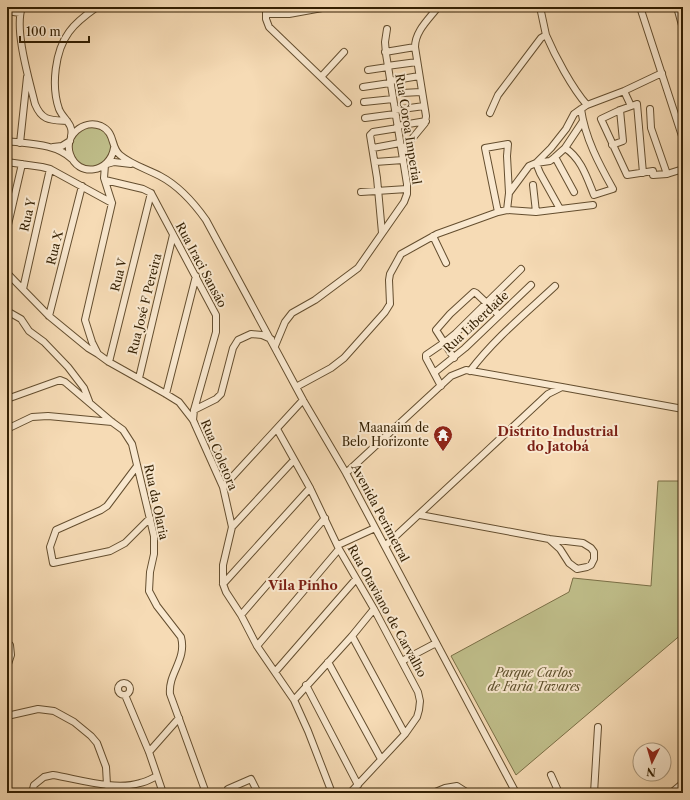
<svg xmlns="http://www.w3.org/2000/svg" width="690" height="800" font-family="'Libre Caslon Text',serif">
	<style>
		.green { fill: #c0bf8b; stroke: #7a6f46 }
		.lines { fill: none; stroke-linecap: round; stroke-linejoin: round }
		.minor-casing { stroke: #644e2f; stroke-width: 8 }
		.minor { stroke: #f9e8cf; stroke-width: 6 }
		.labels { text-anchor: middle; stroke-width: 4; stroke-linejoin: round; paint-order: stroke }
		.street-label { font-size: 12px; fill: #331f02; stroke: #f9e8cf }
		.poi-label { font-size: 12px; fill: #331f02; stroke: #f9e8cf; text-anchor: end }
		.park-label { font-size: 12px; font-style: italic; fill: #5d4f2b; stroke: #f9e8cf }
		.neighbourhood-label { font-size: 13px; font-weight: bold; fill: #7a1f14; stroke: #f9e8cf }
	</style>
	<rect width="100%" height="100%" fill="#f6dbb5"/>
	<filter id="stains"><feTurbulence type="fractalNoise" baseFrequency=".005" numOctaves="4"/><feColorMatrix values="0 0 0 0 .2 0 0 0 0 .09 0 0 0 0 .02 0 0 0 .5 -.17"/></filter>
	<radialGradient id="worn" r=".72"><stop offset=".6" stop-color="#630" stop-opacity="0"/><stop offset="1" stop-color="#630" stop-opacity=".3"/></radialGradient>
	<path class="green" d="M71 147a20 20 0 1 1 40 0a20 20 0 1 1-40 0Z
		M658,481H683V633L516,775L451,656L569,592L573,578L651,586Z"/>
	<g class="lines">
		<g class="minor-casing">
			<path id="minor" d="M22,7C14,30 29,79 35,104C42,121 50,120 67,121
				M266,7V19L269,27L348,103
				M540,7L546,35
				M640,7L683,139
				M677,7L683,29
				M7,11L20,13
				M266,14H289L322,8
				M385,52L415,47
				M387,66L417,62
				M368,70L388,67
				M321,77L344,52
				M390,81L419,76
				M363,87L390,83
				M624,91L631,106
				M402,93L421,92
				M364,102L393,99
				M650,109L651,128L667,174L683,169
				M395,110L424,106
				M490,113L498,95L541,38L546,35C555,56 572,88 587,105
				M365,118L395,114
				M397,126L426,121
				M71,136C74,124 63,119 59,109C51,86 55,51 69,32C76,22 87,14 97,7
				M7,141C28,144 55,143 72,159
				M20,143L27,77
				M612,145L623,141L620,110
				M53,147L62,146L70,141
				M114,148C110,173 78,178 70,154C64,136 83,119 101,126C116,133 110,147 120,155C132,165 147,169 160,176C179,186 194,203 206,220L303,400L346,473L516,793
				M373,148L400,143
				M565,148C581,158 587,178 594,195L613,189C599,164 585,138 581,109
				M402,151L425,123L426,116L415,47C415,31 429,19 438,7
				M555,157L574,192
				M7,162L42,167L50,169L112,203
				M375,162L403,160
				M107,164L114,162L131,164
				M105,165L104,178L112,203L85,320L92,342L98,354L109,362L166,394L179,402L193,420L223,487L232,527L223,565V584L226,592L241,615L257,646L294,700L308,731L332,793
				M643,173L637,104L620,110L601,119L627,175L653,171V175L667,174
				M105,180L143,189L151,193L216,315V332L194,410L193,420
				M533,185L536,212
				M361,192L407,189
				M560,209L540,173L536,163L551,148L566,129L574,114L581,109L587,105L624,91L662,73
				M507,210L509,193L529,166L536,163L550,161L555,157L565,148L583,121
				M498,212L485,148L508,144L507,156L509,193
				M7,229L22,164
				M382,233L377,178L370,135L373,132L398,128
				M433,236L446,263
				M7,273L49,316L88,348L98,354
				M23,289L50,169
				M7,311L21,319L29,331L44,342L68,367L84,388L89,401
				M49,316L82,186
				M275,346L285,322L292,313L315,300L358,268L404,202L407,194V184L386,54L385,42L387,29
				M454,358L436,330L450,314L474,292L476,293L499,315
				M109,362L151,193
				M470,371C494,339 526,313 555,286
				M434,373L465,348L531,285
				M139,378L173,235
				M441,386L426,358V355L445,342L456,333L521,269
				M296,387L331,368L344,358L385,312L390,304L389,280L390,274L401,254L437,234L498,212L507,210L536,212L593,205
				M166,394L196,276
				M7,399L60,380L65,382L112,422L123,430L132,444L154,536V554L150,572L149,591L157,606L181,637C187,660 168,673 170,694L206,793
				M194,410L216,399L221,394L233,348L238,340L251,334L262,335L271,339
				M7,429L32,417L48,416L112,422
				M277,429L310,488L339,549L374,609L418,692L420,701L419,710L417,717L405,734L350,793
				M137,466L107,506L101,510L56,530L50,547L53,563L110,551L125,543L150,518
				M346,473L451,376L466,370L562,387
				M223,487L303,400
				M420,515L549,539L583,543L591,548L594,552V559L591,565L587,567L577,569L569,563L560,549L549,539
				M232,527L294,460
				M338,545L375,528
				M385,546L548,394L562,387L683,409
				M223,584L310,488
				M241,615L325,518
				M352,636L405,734
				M7,643L10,645L11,655L7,667
				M257,646L339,549
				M402,661L436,643
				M328,662L381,759
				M275,672L356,579
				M118 689a6 6 0 1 1 12 0a6 6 0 1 1-12 0Z
				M306,685L358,785
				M125,695L149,752L163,793
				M294,700L352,636L374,609
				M7,716L38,709L54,711L74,722L91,736L97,743L106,767L107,785
				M149,752L179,718
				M551,775L559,793
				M228,789L251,779L258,793
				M32,793L34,785L44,777L53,775C78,779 115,791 140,783C146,782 151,779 157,776
				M433,793L445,788L457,786L468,793
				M594,793L598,727
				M671,793L683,783"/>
		</g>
		<use href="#minor" class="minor"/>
	</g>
	<defs>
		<g id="temple-pin" transform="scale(1)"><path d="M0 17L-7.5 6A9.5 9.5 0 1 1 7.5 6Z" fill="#8f2418" stroke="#f9e8cf"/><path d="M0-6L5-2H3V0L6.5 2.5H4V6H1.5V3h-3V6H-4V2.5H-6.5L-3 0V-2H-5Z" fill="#fff"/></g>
	</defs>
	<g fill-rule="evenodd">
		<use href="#temple-pin" x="443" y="435"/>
	</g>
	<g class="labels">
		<g class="street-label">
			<text transform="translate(408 129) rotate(81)" y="4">Rua Coroa Imperial</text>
			<text transform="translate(28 215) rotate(-77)" y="4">Rua Y</text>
			<text transform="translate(55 248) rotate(-76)" y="4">Rua X</text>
			<text transform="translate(201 265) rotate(62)" y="4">Rua Iraci Sansão</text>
			<text transform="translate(119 275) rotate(-76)" y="4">Rua V</text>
			<text transform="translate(145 304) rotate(-76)" y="4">Rua José F Pereira</text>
			<text transform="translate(476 322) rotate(-43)" y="4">Rua Liberdade</text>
			<text transform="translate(219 455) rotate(67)" y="4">Rua Coletora</text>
			<text transform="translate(156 502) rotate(78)" y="4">Rua da Olaria</text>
			<text transform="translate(380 513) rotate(62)" y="4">Avenida Perimetral</text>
			<text transform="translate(387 611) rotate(61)" y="4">Rua Otaviano de Carvalho</text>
		</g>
		<g class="poi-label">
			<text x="429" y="432">Maanaim de<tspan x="429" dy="14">Belo Horizonte</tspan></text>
		</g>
		<g class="park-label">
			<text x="534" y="677">Parque Carlos<tspan x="534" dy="14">de Faria Tavares</tspan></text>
		</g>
		<g class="neighbourhood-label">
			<text x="558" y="436">Distrito Industrial<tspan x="558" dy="15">do Jatobá</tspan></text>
			<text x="303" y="590">Vila Pinho</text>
		</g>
	</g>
	<rect width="690" height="800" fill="none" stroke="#f6dbb5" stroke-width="24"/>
	<rect x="8" y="8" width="674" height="784" fill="none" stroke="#331f02" stroke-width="2"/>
	<rect x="12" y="12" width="666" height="776" fill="none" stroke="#331f02"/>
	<g transform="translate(652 762) rotate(185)"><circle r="19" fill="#f9e8cf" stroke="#aa987d"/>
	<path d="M0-3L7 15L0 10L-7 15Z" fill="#8f2418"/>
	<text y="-6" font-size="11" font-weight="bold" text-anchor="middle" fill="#331f02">N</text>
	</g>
	<path d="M20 36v6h69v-6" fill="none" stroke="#331f02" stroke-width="2"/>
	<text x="26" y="36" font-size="12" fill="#331f02" stroke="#f9e8cf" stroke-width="3" paint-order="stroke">100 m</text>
	<rect width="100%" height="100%" filter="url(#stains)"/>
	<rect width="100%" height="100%" fill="url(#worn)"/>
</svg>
